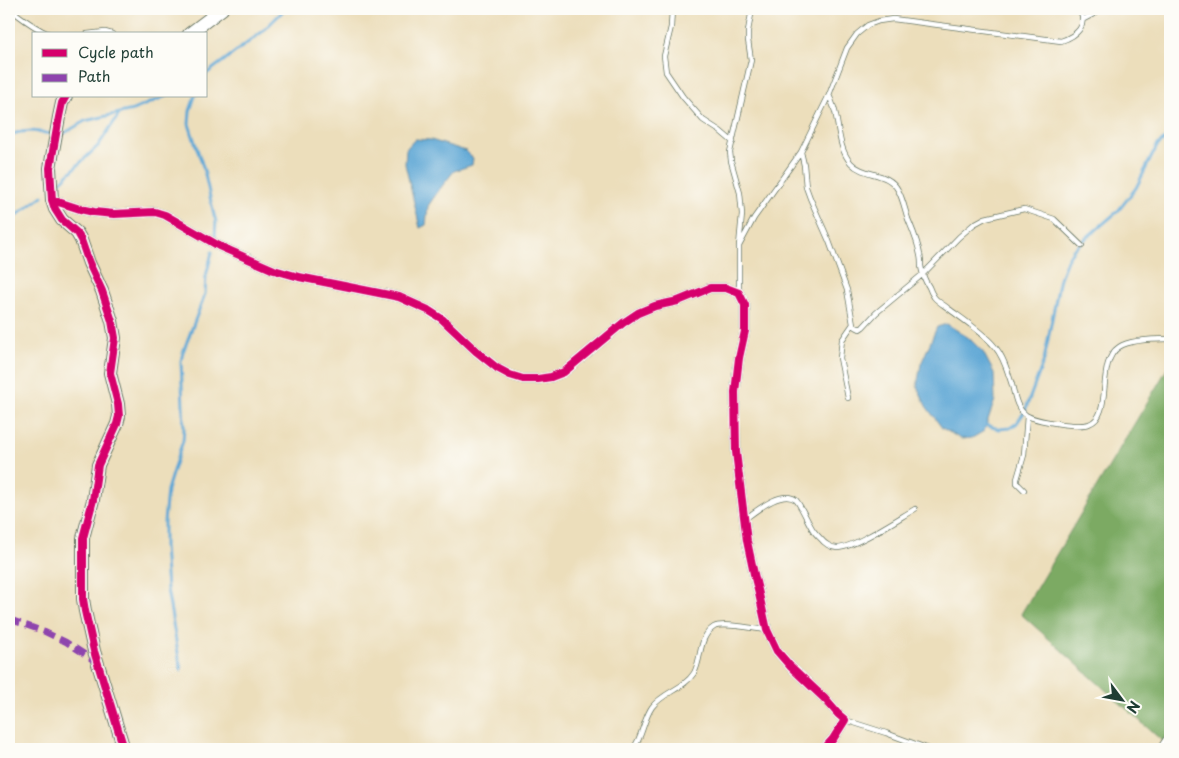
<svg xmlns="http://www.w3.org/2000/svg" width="1179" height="758" font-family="'Playpen Sans',sans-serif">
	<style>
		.forest { fill: #7baa63; stroke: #4d744c }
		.water { fill: #5ea7d5; stroke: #3e7284 }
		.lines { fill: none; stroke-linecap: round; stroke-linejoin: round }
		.stream { stroke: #5ea7d5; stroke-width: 3 }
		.lane-casing { stroke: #677563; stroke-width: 6 }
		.street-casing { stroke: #677563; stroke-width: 11 }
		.secondary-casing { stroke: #677563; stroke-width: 14 }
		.lane { stroke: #fff; stroke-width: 4.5 }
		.street { stroke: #fff; stroke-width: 9 }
		.secondary { stroke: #fff; stroke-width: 12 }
		.quiet { stroke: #8e44ad; stroke-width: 6; stroke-dasharray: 12 6; stroke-linecap: butt }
		.cycleway-casing { stroke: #fdfcf7; stroke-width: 11 }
		.cycleway { stroke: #d6006c; stroke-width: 8 }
	</style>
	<rect width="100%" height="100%" fill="#fdfcf7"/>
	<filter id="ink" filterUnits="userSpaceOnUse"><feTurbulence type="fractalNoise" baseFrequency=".02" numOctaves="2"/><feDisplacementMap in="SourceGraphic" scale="10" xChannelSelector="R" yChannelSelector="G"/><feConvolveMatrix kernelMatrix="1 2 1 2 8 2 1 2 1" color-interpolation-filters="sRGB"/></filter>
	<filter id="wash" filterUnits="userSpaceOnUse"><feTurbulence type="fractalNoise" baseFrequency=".0096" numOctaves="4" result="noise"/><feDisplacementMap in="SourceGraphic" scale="20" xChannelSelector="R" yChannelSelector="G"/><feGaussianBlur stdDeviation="1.12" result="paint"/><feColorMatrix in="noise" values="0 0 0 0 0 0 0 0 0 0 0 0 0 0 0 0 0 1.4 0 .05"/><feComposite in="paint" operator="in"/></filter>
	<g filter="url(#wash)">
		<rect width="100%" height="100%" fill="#ecdebb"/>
		<path class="forest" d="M1170,364V748L1021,614Z"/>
		<path class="water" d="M415,139L431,140L466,151L473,158L472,165L454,171L439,190L428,206L426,225L420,228L405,164L406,149Z
			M947,324L969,338L983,352L994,373L995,400L984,431L972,438L961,439L942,428L926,406L917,386L921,364L937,327Z"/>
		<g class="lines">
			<path class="stream" d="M206,74L262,32L285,9
				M195,96L190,111L189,124L204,170L214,215L216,221L215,238
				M58,134H63L85,121L133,110L166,96
				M9,135L20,132L32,131L52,134
				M56,186L80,163L98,146L120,113
				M9,221L43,196
				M985,425L999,429L1010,428L1017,423L1025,411L1032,392L1044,360L1060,278L1067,260L1073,250L1084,240L1118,211L1136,188L1157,146L1165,139L1170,138
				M181,670L167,589L164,546V522L167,490L176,461L183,441L184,429L181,361L183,352L205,294L206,276L212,252"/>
		</g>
	</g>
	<g filter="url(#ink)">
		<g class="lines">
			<g class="lane-casing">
				<path id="lane" d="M10,9C22,18 34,28 49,34
					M672,9L671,27L664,56L666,72L683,97L703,120L720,131L733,142
					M1082,20L1103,9
					M87,34L105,32L112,34
					M829,95C832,102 835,109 836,116C839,131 840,151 851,163C864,177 888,171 898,190C903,199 905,210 908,219C913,231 918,242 920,255C921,258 921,262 921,266C922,273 925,281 929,287C930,290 932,294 934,297C938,302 944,305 949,309C964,320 984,333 995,347C1004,357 1008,373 1012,385C1015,396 1016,408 1026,415C1035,421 1079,428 1089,424C1114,415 1095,363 1119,347C1129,340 1157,339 1170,339
					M801,152L804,165L806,187L810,198L829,241L847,290L853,324L856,327L860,329L863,327L876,313L923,274L959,237L974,224L985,218L1024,209L1054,219L1082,246
					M739,246L754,218L801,152L829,95L847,48L857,34L868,25L879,21L893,19L1061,41C1076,36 1090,25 1078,9
					M739,293V246L742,214L740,193L731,161L730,152L751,60L748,40V31L752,9
					M848,398L840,358L842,340L853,324
					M1024,490L1017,483V479L1024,455L1027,416
					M745,519C756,511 782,489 796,500C800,504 809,524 813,530C815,533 818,536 821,539C824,543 831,548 837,548C854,548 899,518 915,509
					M845,720L886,733L929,749
					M633,749C643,736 643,720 652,707C663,692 684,689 694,673C702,659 698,637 714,627C722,622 756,629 767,630
					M1159,749L1170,733"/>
			</g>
			<g class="street-casing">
				<path id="street" d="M52,200L80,209L94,212L114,214L155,212L165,215L219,246L274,270L299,277L399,297L428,310L442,319L477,352L497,368L510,375L523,379H538L551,377L564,372L623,323L638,313L655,306L678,301L710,288H726L739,293L745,305V331L739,358L735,392L736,452L747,541L754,574L759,594L767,630L777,651L790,666L825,699L838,714L845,720L833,739L824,749"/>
			</g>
			<g class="secondary-casing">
				<path id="secondary" d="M189,34L222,9
					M66,96L62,103L59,117L50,168L52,200L55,209L62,220L77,233L81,240L89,263L102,291L112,321L115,338L110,373L118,404L119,416L117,424L98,465L93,500L83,538V599L85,611L94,651L124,749"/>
			</g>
			<use href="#lane" class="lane"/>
			<use href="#street" class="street"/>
			<use href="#secondary" class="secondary"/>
			<path class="quiet" d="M9,619L45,632L66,642L98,663"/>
			<g class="cycleway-casing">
				<path id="cycleway" d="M66,96L62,103L59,117L50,168L52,200L55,209L62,220L77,233L81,240L89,263L102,291L112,321L115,338L110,373L118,404L119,416L117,424L98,465L93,500L83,538V599L85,611L94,651L124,749
					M52,200L80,209L94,212L114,214L155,212L165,215L219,246L274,270L299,277L399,297L428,310L442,319L477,352L497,368L510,375L523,379H538L551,377L564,372L623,323L638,313L655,306L678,301L710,288H726L739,293L745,305V331L739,358L735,392L736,452L747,541L754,574L759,594L767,630L777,651L790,666L825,699L838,714L845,720L833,739L824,749"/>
			</g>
			<use href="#cycleway" class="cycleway"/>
		</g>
	</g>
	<rect width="1179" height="758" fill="none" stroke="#fdfcf7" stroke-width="30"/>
	<rect x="32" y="32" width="175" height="65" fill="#fdfcf7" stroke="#a4b0a9"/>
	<rect x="42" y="49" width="25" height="8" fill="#d6006c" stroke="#a4b0a9"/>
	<text x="78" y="58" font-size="15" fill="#1f3d34">Cycle path</text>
	<rect x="42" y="74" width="25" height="8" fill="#8e44ad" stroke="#a4b0a9"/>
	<text x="78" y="82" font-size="15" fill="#1f3d34">Path</text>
	<g transform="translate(1122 700) rotate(122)" stroke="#fdfcf7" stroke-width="4" paint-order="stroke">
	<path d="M0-4L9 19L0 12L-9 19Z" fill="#1f3d34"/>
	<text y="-8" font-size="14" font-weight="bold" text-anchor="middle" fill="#1f3d34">N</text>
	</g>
</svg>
